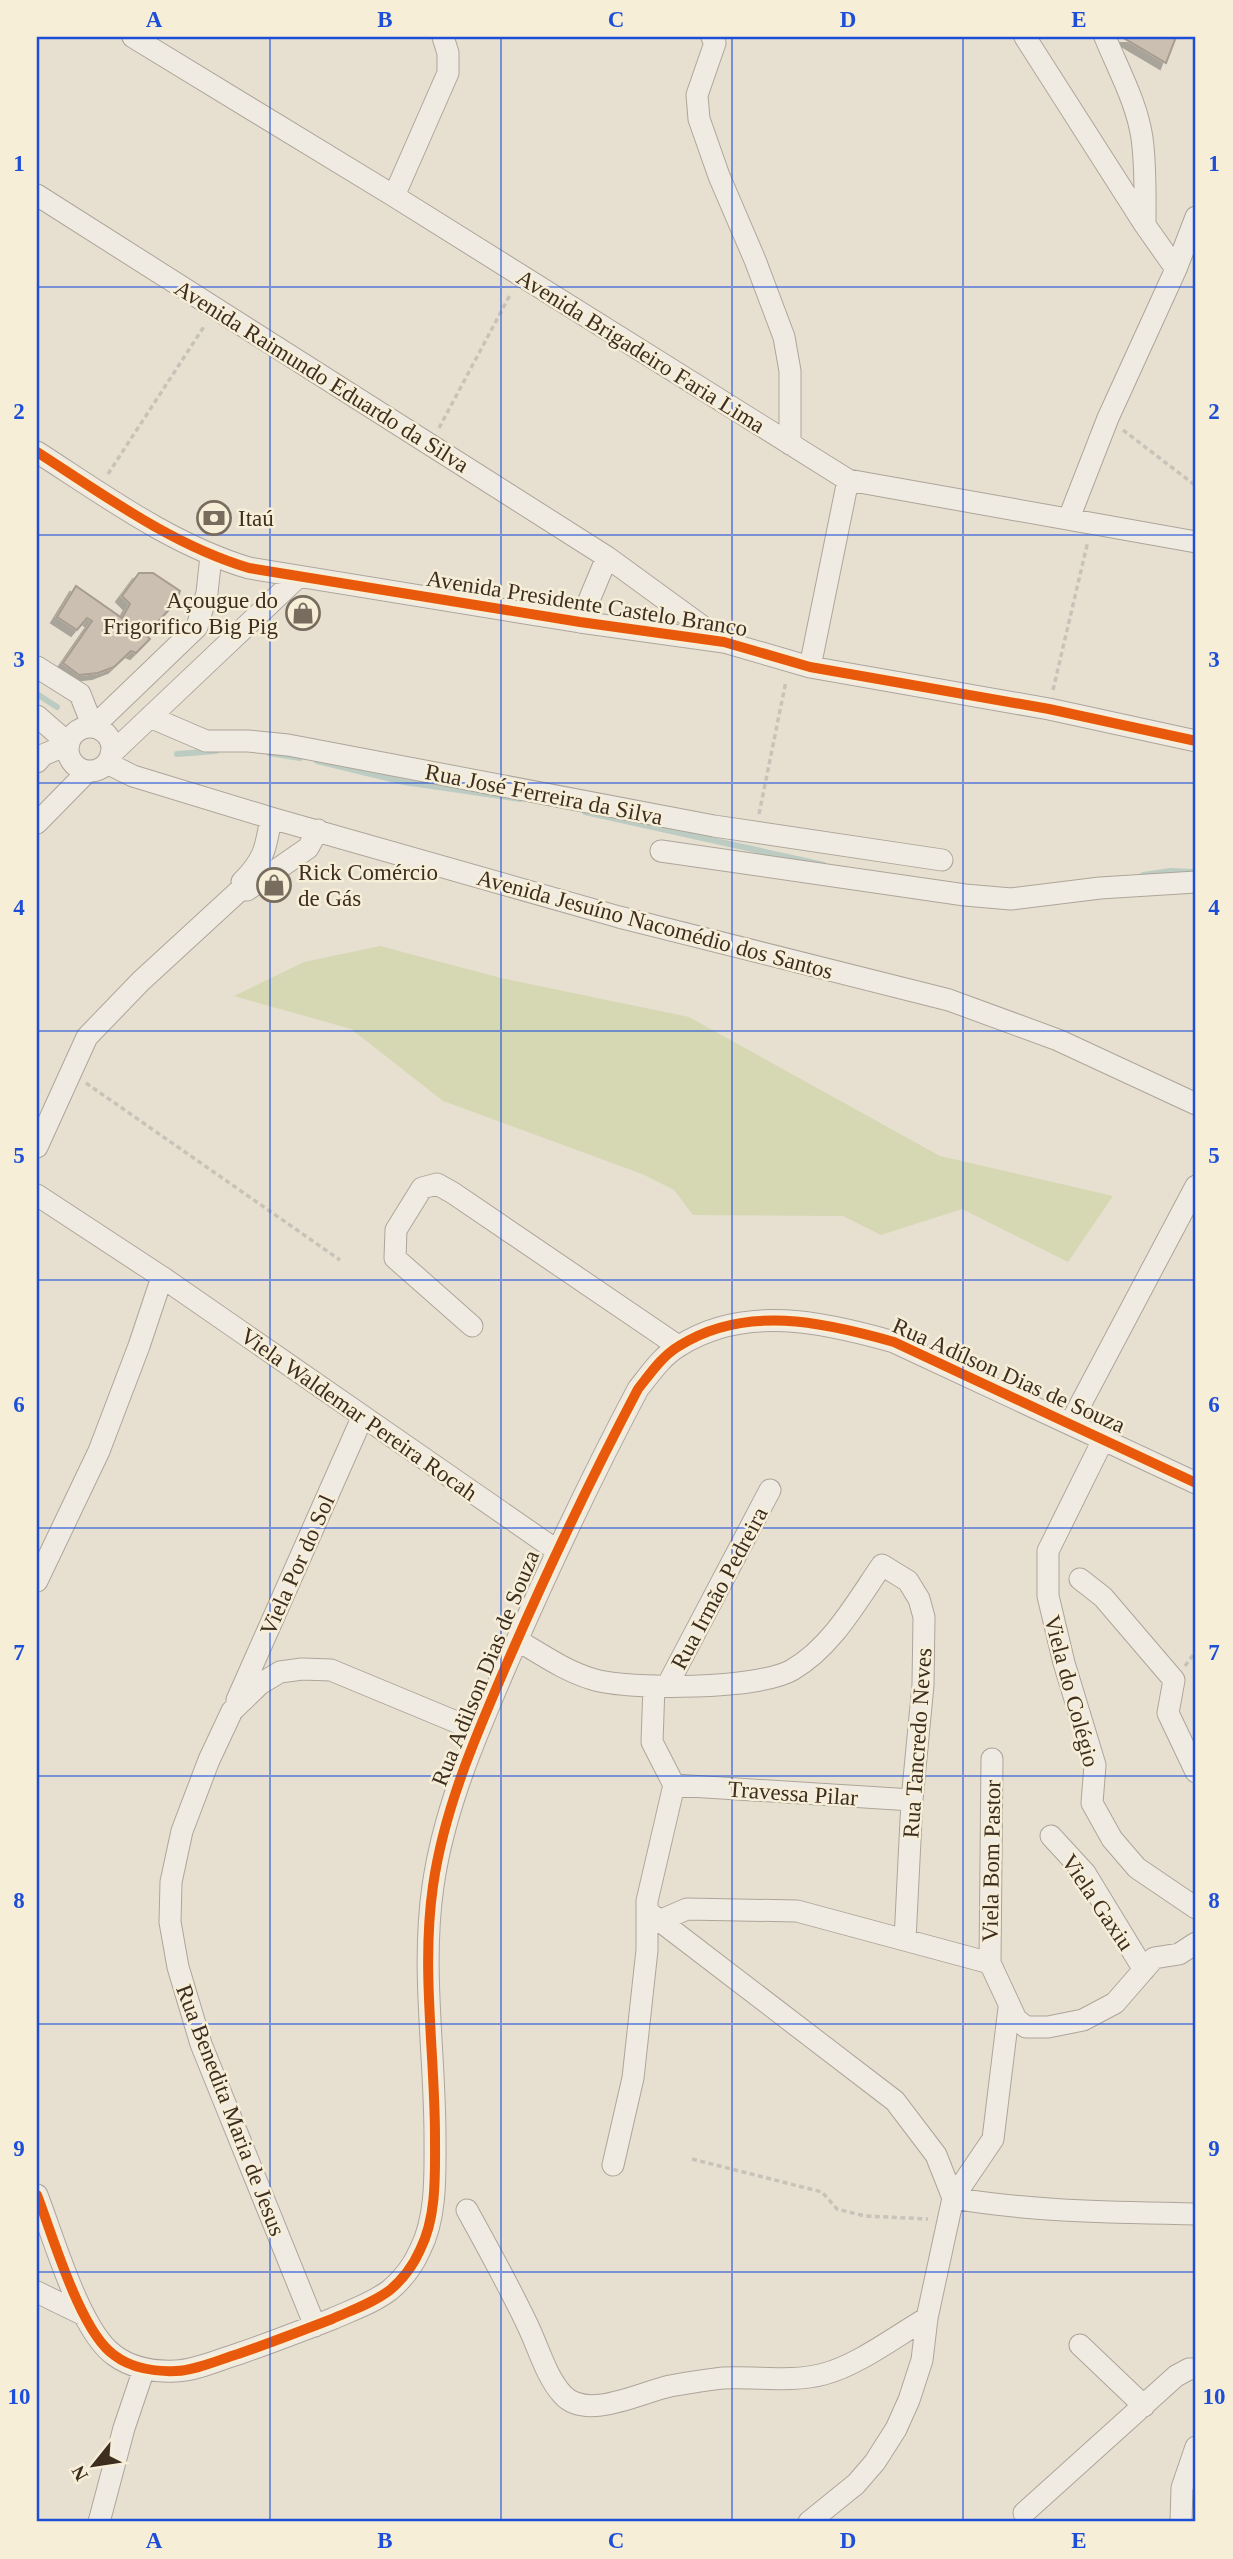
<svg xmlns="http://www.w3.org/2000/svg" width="1233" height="2559" font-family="Georgia,serif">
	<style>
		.green { fill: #d6d7b3 }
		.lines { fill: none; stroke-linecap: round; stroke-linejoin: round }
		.stream { stroke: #bcccc2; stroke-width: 6 }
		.building { fill: #cbbfb2; stroke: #a89c90; stroke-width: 2; filter: url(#shadow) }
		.minor-casing { stroke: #ada599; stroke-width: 23 }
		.path { stroke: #c8c2b9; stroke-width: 3.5; stroke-dasharray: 5 3.5; stroke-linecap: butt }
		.minor { stroke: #efebe3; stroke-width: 21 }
		.cycleway-casing { stroke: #f7eed8; stroke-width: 15 }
		.cycleway { stroke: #e8590c; stroke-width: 10 }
		.grid { fill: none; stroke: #1d4ed8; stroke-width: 2; stroke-opacity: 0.55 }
		.labels { text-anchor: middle; stroke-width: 5; stroke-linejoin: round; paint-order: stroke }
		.street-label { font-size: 23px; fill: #3d2e20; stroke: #f7eed8 }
		.poi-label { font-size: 23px; fill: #3d2e20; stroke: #f7eed8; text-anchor: start }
		.neatline { fill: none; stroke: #1d4ed8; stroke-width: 2.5 }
		.grid-label { font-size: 23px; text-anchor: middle; font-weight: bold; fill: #1d4ed8 }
	</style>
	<defs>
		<filter id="shadow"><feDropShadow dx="-6" dy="6" stdDeviation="0" flood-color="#0004"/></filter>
	</defs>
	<rect width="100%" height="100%" fill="#e7e0d1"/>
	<path class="green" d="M380,946L501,978L689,1017L940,1156L1113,1196L1068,1262L962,1209L881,1235L843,1216L693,1215L674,1190L642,1174L443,1101L351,1029L234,996L304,962Z"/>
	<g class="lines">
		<path class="stream" d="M37,694L57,707
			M269,753L300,758
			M177,754L216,751
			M317,761L404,782L520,799
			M585,812L824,865
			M1143,875L1171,871L1195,872"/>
	</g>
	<path class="building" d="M1122,37H1176L1166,63Z
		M139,573H153L180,591L176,602L146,635L150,639L136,653L131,651L114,667L98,673L79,675L63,663L92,621L87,618L77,630L57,617L76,586L122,618L130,604L122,596Z"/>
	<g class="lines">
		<g class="minor-casing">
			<path id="minor" d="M133,37L394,196L848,480L1196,542
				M712,37L715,43L697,95L699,119L719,176L755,260L784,337L790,371V444
				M1025,37L1145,225L1176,269
				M1105,37C1118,69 1137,103 1142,138C1146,167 1145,196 1145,225
				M37,195L607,557L721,640
				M394,196L448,73V53L443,37
				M37,452C104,495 172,545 249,568L580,622L724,642L810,667L1049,709L1196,741
				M1069,518L1108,418L1176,269L1196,217
				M580,622L607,557
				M37,667L80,694L93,727L197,627L207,593L211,556
				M810,667L848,480
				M37,716L69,744L43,755L37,762
				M150,717L206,741H248L288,745L714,826L942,860
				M68 749a22 22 0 1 1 44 0a22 22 0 1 1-44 0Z
				M111,754L298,577
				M107,763L133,776L271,818L619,917L949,1000L1058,1040L1196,1104
				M37,823L88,771
				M661,851L965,895L1011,899L1100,888L1196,882
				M242,882C264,860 266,848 271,818
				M37,1147L87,1037L141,981L240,890H247L308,848L318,830
				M37,1195L162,1277L139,1346L99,1451L37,1581
				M162,1277L556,1550
				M472,1326L395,1258L396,1230L422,1188L437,1184L453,1193L678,1346
				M1070,1424L1196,1186
				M1103,1440L1048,1551V1596L1064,1663L1095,1765L1092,1803L1112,1839L1137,1868L1196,1908
				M1080,1579L1103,1597L1174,1680L1168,1713L1196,1772
				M517,1640C541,1654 565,1671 592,1679C630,1691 759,1689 792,1670C832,1647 857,1601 882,1565L908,1581L919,1599L924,1617L923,1685L912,1800L905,1940
				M667,1686L770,1490
				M237,1700L362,1418
				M992,1759L990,1963L1016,2019L1026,2027H1048L1083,2020L1115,2003L1154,1958L1179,1954L1196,1943
				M674,1785L912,1800
				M1051,1836L1085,1873L1144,1970
				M647,1911L895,2101L936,2155L953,2198
				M659,1921L687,1909L797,1911L990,1963
				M613,2165L633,2078L647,1950V1901L674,1785L652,1742L654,1686
				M37,2195C53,2236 80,2331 114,2355C131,2368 155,2372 176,2371C197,2370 218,2360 238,2354C270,2343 301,2331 332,2319C352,2310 373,2303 390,2290C403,2279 413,2266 420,2250C437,2217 435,2173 435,2137C435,2054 421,1969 433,1886C444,1808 477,1733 508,1661C548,1569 591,1478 638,1389C650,1374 662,1356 679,1346C745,1304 824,1322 894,1342L1196,1483
				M953,2198C1033,2212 1115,2212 1196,2214
				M467,2210C488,2248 509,2286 527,2324C538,2346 546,2377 563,2395C587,2421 642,2392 670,2386C687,2383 705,2380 723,2378C756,2376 791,2383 824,2374C858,2365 896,2336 927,2318
				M37,2292L84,2315
				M315,2326L201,2044L178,1967L170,1922L171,1882L182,1831L209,1760L232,1711L260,1684L280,1672L302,1669L331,1670L478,1731
				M1080,2345L1144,2406
				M1024,2513L1176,2376L1189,2369H1196
				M99,2522L124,2428L144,2369
				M809,2522L856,2484L875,2462L896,2429L909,2400L922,2360L927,2318L953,2198L993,2139L1009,2008
				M1181,2522L1182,2488L1196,2447"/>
		</g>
		<path class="path" d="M439,428L511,293
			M1123,430L1196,486
			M108,474L205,325
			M1053,690L1088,541
			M759,814L786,681
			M86,1083L340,1260
			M1185,1666L1196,1651
			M692,2159L822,2192L837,2209L865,2216L928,2219"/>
		<use href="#minor" class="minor"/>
		<g class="cycleway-casing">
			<path id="cycleway" d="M37,452C104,495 172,545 249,568L580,622L724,642L810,667L1049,709L1196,741
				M37,2195C53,2236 80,2331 114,2355C131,2368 155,2372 176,2371C197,2370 218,2360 238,2354C270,2343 301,2331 332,2319C352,2310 373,2303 390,2290C403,2279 413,2266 420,2250C437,2217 435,2173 435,2137C435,2054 421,1969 433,1886C444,1808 477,1733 508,1661C548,1569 591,1478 638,1389C650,1374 662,1356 679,1346C745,1304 824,1322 894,1342L1196,1483"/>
		</g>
		<use href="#cycleway" class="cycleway"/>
	</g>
	<path class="grid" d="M270,37V2522M501,37V2522M732,37V2522M963,37V2522M37,287H1196M37,535H1196M37,783H1196M37,1031H1196M37,1280H1196M37,1528H1196M37,1776H1196M37,2024H1196M37,2272H1196"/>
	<defs>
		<g id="bank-ring" transform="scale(1.75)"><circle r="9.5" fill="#f7eed8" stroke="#786c5e" stroke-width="1.5"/><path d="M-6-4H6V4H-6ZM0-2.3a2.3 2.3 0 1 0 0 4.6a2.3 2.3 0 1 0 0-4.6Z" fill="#786c5e"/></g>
		<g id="shop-ring" transform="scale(1.75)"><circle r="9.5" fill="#f7eed8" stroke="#786c5e" stroke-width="1.5"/><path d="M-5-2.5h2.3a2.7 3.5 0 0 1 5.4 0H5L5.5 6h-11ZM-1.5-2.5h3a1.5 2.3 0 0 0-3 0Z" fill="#786c5e"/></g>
	</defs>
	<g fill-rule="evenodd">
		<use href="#bank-ring" x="214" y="518"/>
		<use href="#shop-ring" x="303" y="613"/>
		<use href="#shop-ring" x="274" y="885"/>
	</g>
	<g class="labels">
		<g class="street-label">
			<text transform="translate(641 351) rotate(32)" y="8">Avenida Brigadeiro Faria Lima</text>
			<text transform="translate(322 376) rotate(32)" y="8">Avenida Raimundo Eduardo da Silva</text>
			<text transform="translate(587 603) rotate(9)" y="8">Avenida Presidente Castelo Branco</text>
			<text transform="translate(544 794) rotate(11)" y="8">Rua José Ferreira da Silva</text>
			<text transform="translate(655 924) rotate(15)" y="8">Avenida Jesuíno Nacomédio dos Santos</text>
			<text transform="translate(1009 1375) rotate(24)" y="8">Rua Adílson Dias de Souza</text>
			<text transform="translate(359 1414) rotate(35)" y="8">Viela Waldemar Pereira Rocah</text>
			<text transform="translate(297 1565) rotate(-66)" y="8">Viela Por do Sol</text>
			<text transform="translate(719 1588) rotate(-62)" y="8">Rua Irmão Pedreira</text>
			<text transform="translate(485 1668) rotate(-68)" y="8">Rua Adilson Dias de Souza</text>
			<text transform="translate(1072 1691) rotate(75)" y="8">Viela do Colégio</text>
			<text transform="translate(917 1743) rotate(-86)" y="8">Rua Tancredo Neves</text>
			<text transform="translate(793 1793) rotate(4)" y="8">Travessa Pilar</text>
			<text transform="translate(991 1861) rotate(-89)" y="8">Viela Bom Pastor</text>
			<text transform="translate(1098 1902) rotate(56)" y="8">Viela Gaxiu</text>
			<text transform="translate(231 2110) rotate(69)" y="8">Rua Benedita Maria de Jesus</text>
		</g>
		<g class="poi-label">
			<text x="238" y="526">Itaú</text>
			<text x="278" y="608" text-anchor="end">Açougue do<tspan x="278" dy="26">Frigorifico Big Pig</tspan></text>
			<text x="298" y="880">Rick Comércio<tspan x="298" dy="26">de Gás</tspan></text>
		</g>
	</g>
	<rect width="1233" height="2559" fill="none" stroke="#f7eed8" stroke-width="77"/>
	<g transform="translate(94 2465) rotate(240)" stroke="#f7eed8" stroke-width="5" paint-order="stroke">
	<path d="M0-5L12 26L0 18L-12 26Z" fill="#3d2e20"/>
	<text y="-10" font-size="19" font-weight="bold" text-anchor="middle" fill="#3d2e20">N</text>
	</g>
	<rect x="38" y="38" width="1156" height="2482" class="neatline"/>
	<g class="grid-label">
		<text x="154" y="27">A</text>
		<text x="385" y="27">B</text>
		<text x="616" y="27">C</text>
		<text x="848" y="27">D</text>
		<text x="1079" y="27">E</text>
		<text x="19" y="171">1</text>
		<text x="1214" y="171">1</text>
		<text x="19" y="419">2</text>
		<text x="1214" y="419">2</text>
		<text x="19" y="667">3</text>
		<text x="1214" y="667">3</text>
		<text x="19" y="915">4</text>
		<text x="1214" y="915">4</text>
		<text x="19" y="1163">5</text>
		<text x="1214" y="1163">5</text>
		<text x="19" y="1412">6</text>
		<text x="1214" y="1412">6</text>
		<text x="19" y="1660">7</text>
		<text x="1214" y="1660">7</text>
		<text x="19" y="1908">8</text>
		<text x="1214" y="1908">8</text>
		<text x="19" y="2156">9</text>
		<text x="1214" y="2156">9</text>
		<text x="19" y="2404">10</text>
		<text x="1214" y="2404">10</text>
		<text x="154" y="2548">A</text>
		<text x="385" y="2548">B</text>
		<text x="616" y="2548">C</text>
		<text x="848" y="2548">D</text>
		<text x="1079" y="2548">E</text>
	</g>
</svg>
